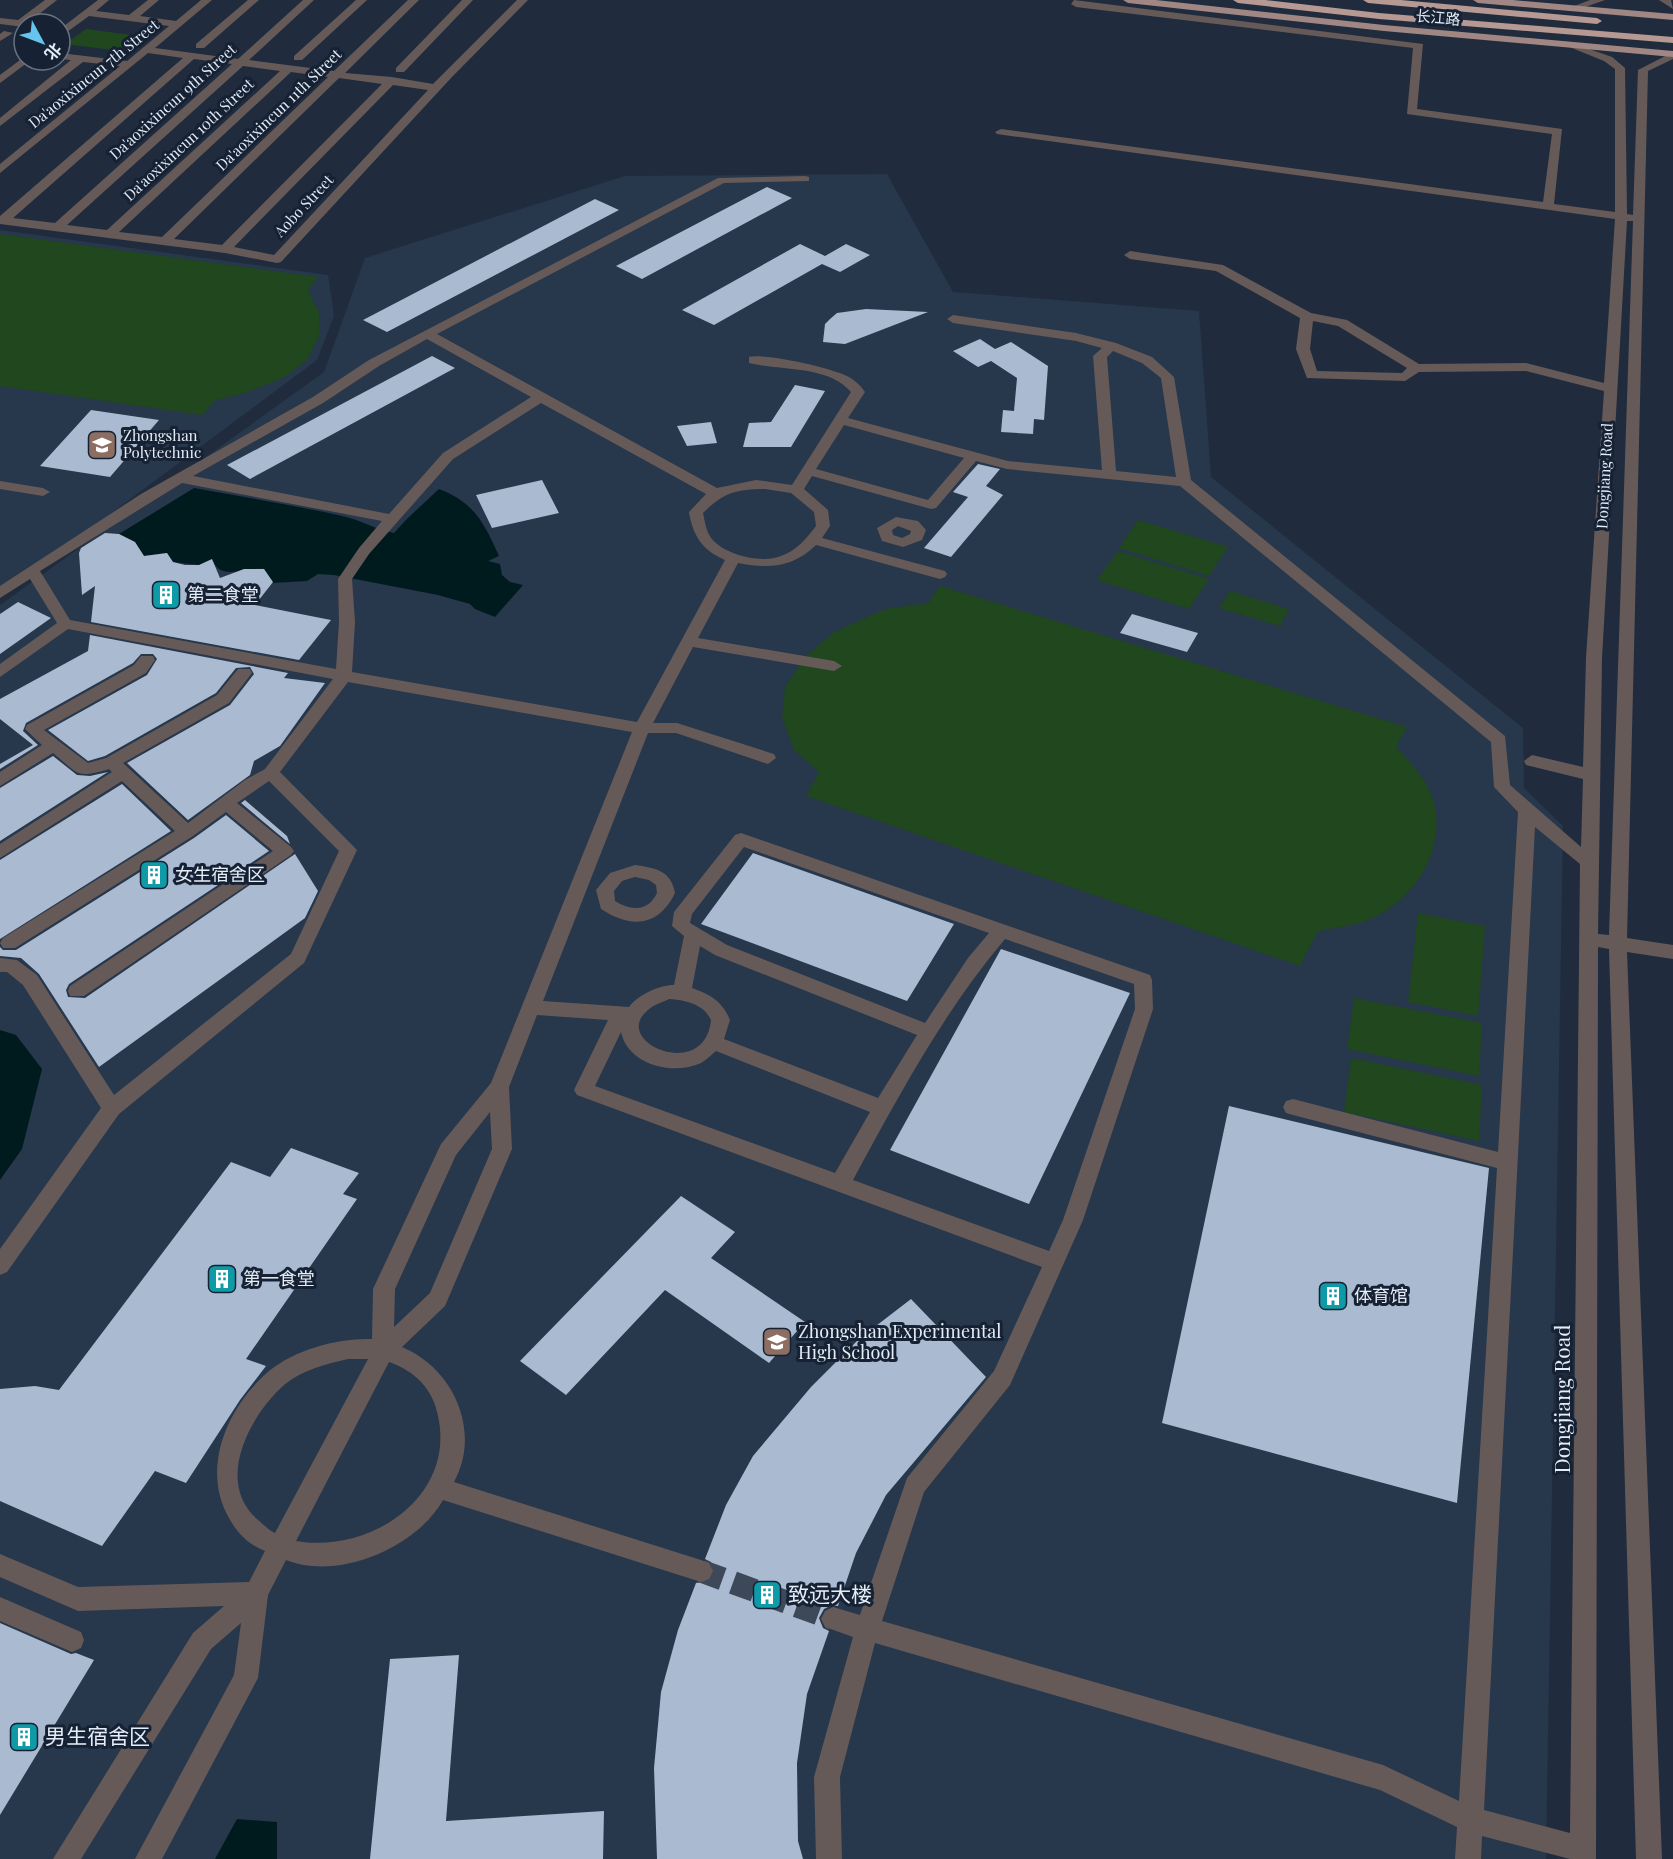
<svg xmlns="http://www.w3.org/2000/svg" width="1673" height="1859" font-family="'Playfair Display','Noto Sans SC',serif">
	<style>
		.built { fill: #27374c }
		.green { fill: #20471e }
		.water { fill: #001b1e }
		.building { fill: #aabad0 }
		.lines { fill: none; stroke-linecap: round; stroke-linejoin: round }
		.minor-tunnel { stroke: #3d4959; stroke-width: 23; stroke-dasharray: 23 11; stroke-linecap: butt }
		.minor { fill: #665a58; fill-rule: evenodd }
		.major { fill: #a08783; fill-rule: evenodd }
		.highway { fill: #b79994; fill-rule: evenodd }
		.labels { text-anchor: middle; stroke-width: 6; stroke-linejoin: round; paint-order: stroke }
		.far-street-label { font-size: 15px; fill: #e3ecf7; stroke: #162233 }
		.far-poi-label { font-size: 15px; fill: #e3ecf7; stroke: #162233; text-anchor: start }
		.poi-label { font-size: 18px; fill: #e3ecf7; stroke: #162233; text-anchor: start }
		.near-street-label { font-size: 21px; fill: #e3ecf7; stroke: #162233 }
		.near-poi-label { font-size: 21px; fill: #e3ecf7; stroke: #162233; text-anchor: start }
	</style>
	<rect width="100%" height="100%" fill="#202c3d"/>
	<path class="built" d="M887,174L953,292L1199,311L1211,477L1523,728L1524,788L1563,826L1546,1859H0V605L324,372L365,258L625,176Z
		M0,230L328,275L334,316L317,360L0,596Z"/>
	<path class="green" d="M86,29L147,37L128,52L65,44Z
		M0,234L318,277L308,290L319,313L320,334L308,359L285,377L245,393L216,400L202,415L0,386Z
		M1138,520L1228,547L1209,576L1119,548Z
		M1118,551L1209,579L1189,609L1097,580Z
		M940,586L1407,727L1396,747C1413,765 1433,786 1436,812C1441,861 1409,906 1363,922C1349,926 1333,928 1318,931L1300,966L806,796L819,772L794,750L782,717L785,687L805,657L834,632L885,609L928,603Z
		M1230,591L1289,609L1280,626L1219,608Z
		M1418,913L1485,926L1478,1016L1408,1002Z
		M1354,998L1482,1023L1479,1076L1347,1049Z
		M1351,1058L1482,1085L1479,1141L1344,1112Z"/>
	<path class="water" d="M194,488C243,497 293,505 342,516C361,520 374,529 394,533C408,517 423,504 439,489C475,503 484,523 499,556L488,561L500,564L502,575L510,582L523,585L495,617L475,609L470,604L438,595L334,575L318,574L307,581L272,583L264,569C247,567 221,581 213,561L199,565L173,562L167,553L144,556L135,542L119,534Z
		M0,1030L16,1035L42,1069L22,1149L0,1180Z
		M237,1819L277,1822V1859H215Z"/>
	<path class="building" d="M767,187L792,198L642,279L616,266Z
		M595,199L619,210L387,332L363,320Z
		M800,244L825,256L846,244L870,255L840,272L822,264L714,325L682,310Z
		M866,309L928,312L845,344L823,342L825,324L830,319L837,313Z
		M980,339L995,349L1011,342L1048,366L1044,420L1034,419L1033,434L1001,432L1003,410L1014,411L1017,378L991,361L978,367L953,351Z
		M432,356L455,368L250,479L227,465Z
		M795,385L825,391L791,447H743L749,423L771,422Z
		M91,410L159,420L110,477L40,466Z
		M711,422L717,443L687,446L677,426Z
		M978,464L1000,469L986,486L1003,495L951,557L924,548L968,497L953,492Z
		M542,480L559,513L492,528L476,495Z
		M105,533L119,534L135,542L144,556L167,553L173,562L185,565H199L212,559L220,578L244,569H264L273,582L255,605L331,620L299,660L91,622L95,586L82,595L79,553L81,548Z
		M18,602L51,618L0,654V614Z
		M1132,614L1198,633L1187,652L1120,633Z
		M90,635L288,673L284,678L325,683L280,746L254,761L250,775L188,820L127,763L230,705L254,674L250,667L236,668L216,693L105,756L88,761L48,730L147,675L157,659L153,654H141L133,663L26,723L23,731L38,745L0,769V764L33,745L0,719V699L88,651Z
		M53,756L77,775L90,776L108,772L0,841V788Z
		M122,784L171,831L0,939V860Z
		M245,800L287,836L290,844L241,803Z
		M226,815L269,851L69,984L66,990L68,997L85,998L295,854L318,891L305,918L99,1067L39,974L21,958L0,956V947L3,950H16L194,838Z
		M753,853L954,924L907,1001L701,924Z
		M1001,949L1130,993L1029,1204L890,1150Z
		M1229,1106L1489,1168L1457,1503L1162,1423Z
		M291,1148L359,1173L343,1194L357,1199L246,1359L266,1366L240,1400L186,1483L155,1471L102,1546L0,1501V1389L35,1386L59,1390L231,1162L270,1177Z
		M681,1196L735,1232L711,1258L805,1322L769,1363L665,1290L566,1395L520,1361Z
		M911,1299L986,1377L886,1495L856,1553L838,1606L832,1605L824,1609L819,1618L823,1628L829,1631L807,1694L797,1763L798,1841L803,1859H657L654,1768L661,1692L678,1630L696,1583L710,1581L715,1572L711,1562L705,1559L726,1505L753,1456L811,1387L859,1339Z
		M0,1623L71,1654L76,1653L94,1660L0,1815Z
		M459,1655L446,1821L604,1811L603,1859H370L390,1659Z"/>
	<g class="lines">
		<path class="minor-tunnel" d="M701,1571L833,1619"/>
		<path class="minor" d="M45,0H57L29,22L31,24H24V27L0,24V18L18,20Z
			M98,0H109L96,11L129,15L148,0H159L140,16L176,21L201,0H212L155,48L238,59L303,0H314L249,60L334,71L408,0H419L345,73L392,77L433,84L517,0H528L451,78L281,262L277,263L225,253L0,224V216L183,58L148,53L0,173V164L120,66L83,62L0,126V118L71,60L60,59V53L127,61L169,26L89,16L60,37V29ZM194,59L232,64L55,223L13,218ZM243,66L280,71L107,230L67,225ZM291,72L328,77L162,237L119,232ZM339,78L382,84L222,245L174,239ZM393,85L428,90L274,255L234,247Z
			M248,0H259L204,48H196V44Z
			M356,0H367L302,60H294V56Z
			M462,0H473L404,72H396V68Z
			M1074,0L1423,44L1417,109L1562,129L1554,204L1615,212V69L1604,61L1567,46L1572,43L1612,57L1625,68L1627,214L1633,215L1638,70L1673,52V59L1648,71L1627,938L1673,945V959L1627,952L1662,1859H1636L1609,949L1598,947L1596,1859H1570L1482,1836L1481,1859H1455L1457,1827L1380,1790L875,1643L840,1777L842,1859H816L814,1777L853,1637L825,1627L821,1619L825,1611L833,1607L860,1615L907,1478L994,1371L1042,1267L577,1095L574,1090L608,1020L537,1015L509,1087L512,1149L445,1306L402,1347C453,1368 482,1431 454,1482L701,1560L709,1563L713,1571L709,1579L701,1582L443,1500C416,1548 338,1581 286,1560L268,1595L258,1678L162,1859H135L234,1675L241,1623L211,1649L81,1859H53L193,1633L224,1606L78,1611L0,1577V1554L78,1587L249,1582L265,1551C249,1545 237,1533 229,1518C200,1468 228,1406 269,1371C296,1349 338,1338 372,1339L373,1289L441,1144L491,1083L632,732L348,682L280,772L357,850L304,963L119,1114L7,1272L0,1275V1249L101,1108L23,985L7,972H0V958L17,960L37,975L114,1095L291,954L339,851L269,781L237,803L291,847L294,851L291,855L84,996H70L68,991L70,986L273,851L226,812L193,836L15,948H3L0,943L3,938L175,831L122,781L0,858V844L112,772L109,769C75,779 79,774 53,753L0,786V772L42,745L25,729L27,725L134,665L141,656H153L155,660L146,673L44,730L88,763L106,758L217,695L238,669H250L252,673L229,703L123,763L188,823L245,780L265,769L333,679L68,629L0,677V664L57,623L30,579L0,598V586L141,494L313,397L369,360L718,178L805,176L809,177V181L724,183L437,334L717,488L756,480L792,485L851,392C828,365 781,371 749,363V357C766,353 831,368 847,376C855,380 860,385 865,392L848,418L1008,461L1102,470L1093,356L1102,348L1076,341L953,323L947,319L953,315L1076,333L1116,343L1152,357L1174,377L1191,480L1505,736L1510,785L1581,847L1583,779L1526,765L1524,761L1532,755L1583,767L1586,658L1604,391L1526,371L1419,372L1405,381L1307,378L1296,349L1300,318L1216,271L1130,259L1124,255L1130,251L1223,265L1311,313L1347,320L1419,364L1526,363L1604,383L1615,219L997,134L995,132L1001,129L1543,202L1552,134L1407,114L1413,48L1076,7L1071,4ZM1627,221H1633L1609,935L1598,934L1602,658ZM1313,321L1338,326L1407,368L1402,373L1317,371L1310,349ZM427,339L531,397L443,453L389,514L193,476L323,403L379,366ZM1113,351L1142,363L1161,378L1176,477L1116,471L1107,357ZM541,403L706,494L689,512C693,536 702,550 725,560L637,722L352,672L355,622L352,579L369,554L453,459ZM844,425L964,458L928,500L816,469ZM976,461L1007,469L1180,486L1491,742L1494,787L1518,812L1498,1152L1293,1099L1286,1101L1283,1107L1286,1113L1293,1115L1497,1168L1459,1801L1383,1765L882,1621L924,1492L1010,1385L1083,1220L1153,1009L1152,980L1150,975L741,833L735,835L674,912L672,926L684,936L674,985C659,985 638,995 629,1007L543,1001L648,733H676L768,764L776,758L774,754L677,723H653L693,647L834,671L842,666L834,661L698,638L738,563C769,569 792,568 816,545L940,579L945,577L947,574L945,571L822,538L830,526L828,510L804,489L812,476L931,509L936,508ZM182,483L382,521L359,548L338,579L339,622L336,669L70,620L40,571ZM765,489L791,493L814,512L816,526C807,538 796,551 781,556C762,564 725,555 712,539C706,532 705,522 703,513C723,493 736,489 765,489ZM1535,827L1580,864L1570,1833L1484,1810ZM744,847L989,933L968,958L925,1023L727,945L690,923L692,914ZM1005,939L1134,984L1135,1009L1063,1220L1049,1251L853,1180C898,1097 944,1011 1005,939ZM700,946L715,955L917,1035L878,1098L724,1039L730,1020C722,1001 711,995 692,988ZM669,999C685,1000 704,1004 711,1020C705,1083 609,1042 648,1010C653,1005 663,1002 669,999ZM621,1032C628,1065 673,1076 701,1063C706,1060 711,1055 716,1051L870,1112L835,1173L595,1086ZM490,1112L492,1149L430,1293L394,1327L395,1289L456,1155ZM348,1359H368L275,1533C268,1530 263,1524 257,1519C214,1481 251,1414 284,1385C302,1370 326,1364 348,1359ZM389,1362C415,1371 433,1389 438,1416C456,1497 370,1554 296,1541Z
			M1590,0H1605L1574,11L1569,8Z
			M1659,0H1671L1673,9Z
			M4,31L13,33L0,41V34Z
			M24,57V60H31L0,83V75Z
			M0,481L43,488L50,492L43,496L0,489Z
			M896,517L918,521L926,530L922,540L903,547L882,541L877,528ZM898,526L911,531L910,534L902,538L893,535L892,530Z
			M635,865C655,868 671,870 675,893C658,928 630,928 601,909L596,890L610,873ZM635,877L649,880L656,885L657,893C648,912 631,911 615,901L614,891L622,881Z
			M0,1597L81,1632L84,1640L81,1648L72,1652L0,1621Z"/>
		<path class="major" d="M1123,0H1156L1384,25L1673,51V57L1384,31L1128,3Z
			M1473,0H1513L1673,14V20L1478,3Z"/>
		<path class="highway" d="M1233,0H1265L1379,13L1673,37V43L1379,19L1238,3Z
			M1363,0H1401L1597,18L1602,21L1597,24L1368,3Z"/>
	</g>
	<defs>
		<g id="university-square" transform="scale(1.5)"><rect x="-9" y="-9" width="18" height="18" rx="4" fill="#8d6e63" stroke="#162233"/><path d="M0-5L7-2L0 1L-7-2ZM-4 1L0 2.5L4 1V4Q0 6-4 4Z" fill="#fff"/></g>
		<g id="building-square" transform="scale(1.5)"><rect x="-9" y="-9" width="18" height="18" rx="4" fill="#0f9aa8" stroke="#162233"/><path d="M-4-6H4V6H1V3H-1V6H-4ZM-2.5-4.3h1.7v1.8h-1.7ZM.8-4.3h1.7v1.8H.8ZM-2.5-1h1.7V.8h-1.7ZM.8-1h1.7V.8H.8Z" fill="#fff"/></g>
		<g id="school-square" transform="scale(1.5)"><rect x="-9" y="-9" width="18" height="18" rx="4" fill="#8d6e63" stroke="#162233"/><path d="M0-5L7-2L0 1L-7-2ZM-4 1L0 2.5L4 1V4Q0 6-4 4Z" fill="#fff"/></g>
	</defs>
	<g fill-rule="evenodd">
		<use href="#university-square" x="102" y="445"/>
		<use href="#building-square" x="166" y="595"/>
		<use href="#building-square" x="154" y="875"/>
		<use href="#building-square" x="222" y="1279"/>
		<use href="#building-square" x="1333" y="1296"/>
		<use href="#school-square" x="777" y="1342"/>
		<use href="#building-square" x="767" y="1595"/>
		<use href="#building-square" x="24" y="1737"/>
	</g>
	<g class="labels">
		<g class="far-street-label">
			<text transform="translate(1438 18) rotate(5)" y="5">长江路</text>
			<text transform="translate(94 74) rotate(-39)" y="5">Da'aoxixincun 7th Street</text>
			<text transform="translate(173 102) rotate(-42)" y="5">Da'aoxixincun 9th Street</text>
			<text transform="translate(279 110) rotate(-44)" y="5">Da'aoxixincun 11th Street</text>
			<text transform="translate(189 140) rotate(-43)" y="5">Da'aoxixincun 10th Street</text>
			<text transform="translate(304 206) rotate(-47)" y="5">Aobo Street</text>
			<text transform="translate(1605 476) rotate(-87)" y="5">Dongjiang Road</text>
		</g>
		<g class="far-poi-label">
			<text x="123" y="441">Zhongshan<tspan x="123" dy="17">Polytechnic</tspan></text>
		</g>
		<g class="poi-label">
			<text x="187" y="601">第二食堂</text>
			<text x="175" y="881">女生宿舍区</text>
			<text x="243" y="1285">第一食堂</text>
			<text x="1354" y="1302">体育馆</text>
			<text x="798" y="1338">Zhongshan Experimental<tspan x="798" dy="21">High School</tspan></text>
		</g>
		<g class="near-street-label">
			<text transform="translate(1563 1399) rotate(-90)" y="7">Dongjiang Road</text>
		</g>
		<g class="near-poi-label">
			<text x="788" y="1602">致远大楼</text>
			<text x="45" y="1744">男生宿舍区</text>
		</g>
	</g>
	<g transform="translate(42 42) rotate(131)"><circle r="28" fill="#162233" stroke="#687381" stroke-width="1.5"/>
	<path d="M0-4.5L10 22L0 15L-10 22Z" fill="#66c4ef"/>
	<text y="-9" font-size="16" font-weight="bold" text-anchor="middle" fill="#e3ecf7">北</text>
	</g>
</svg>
